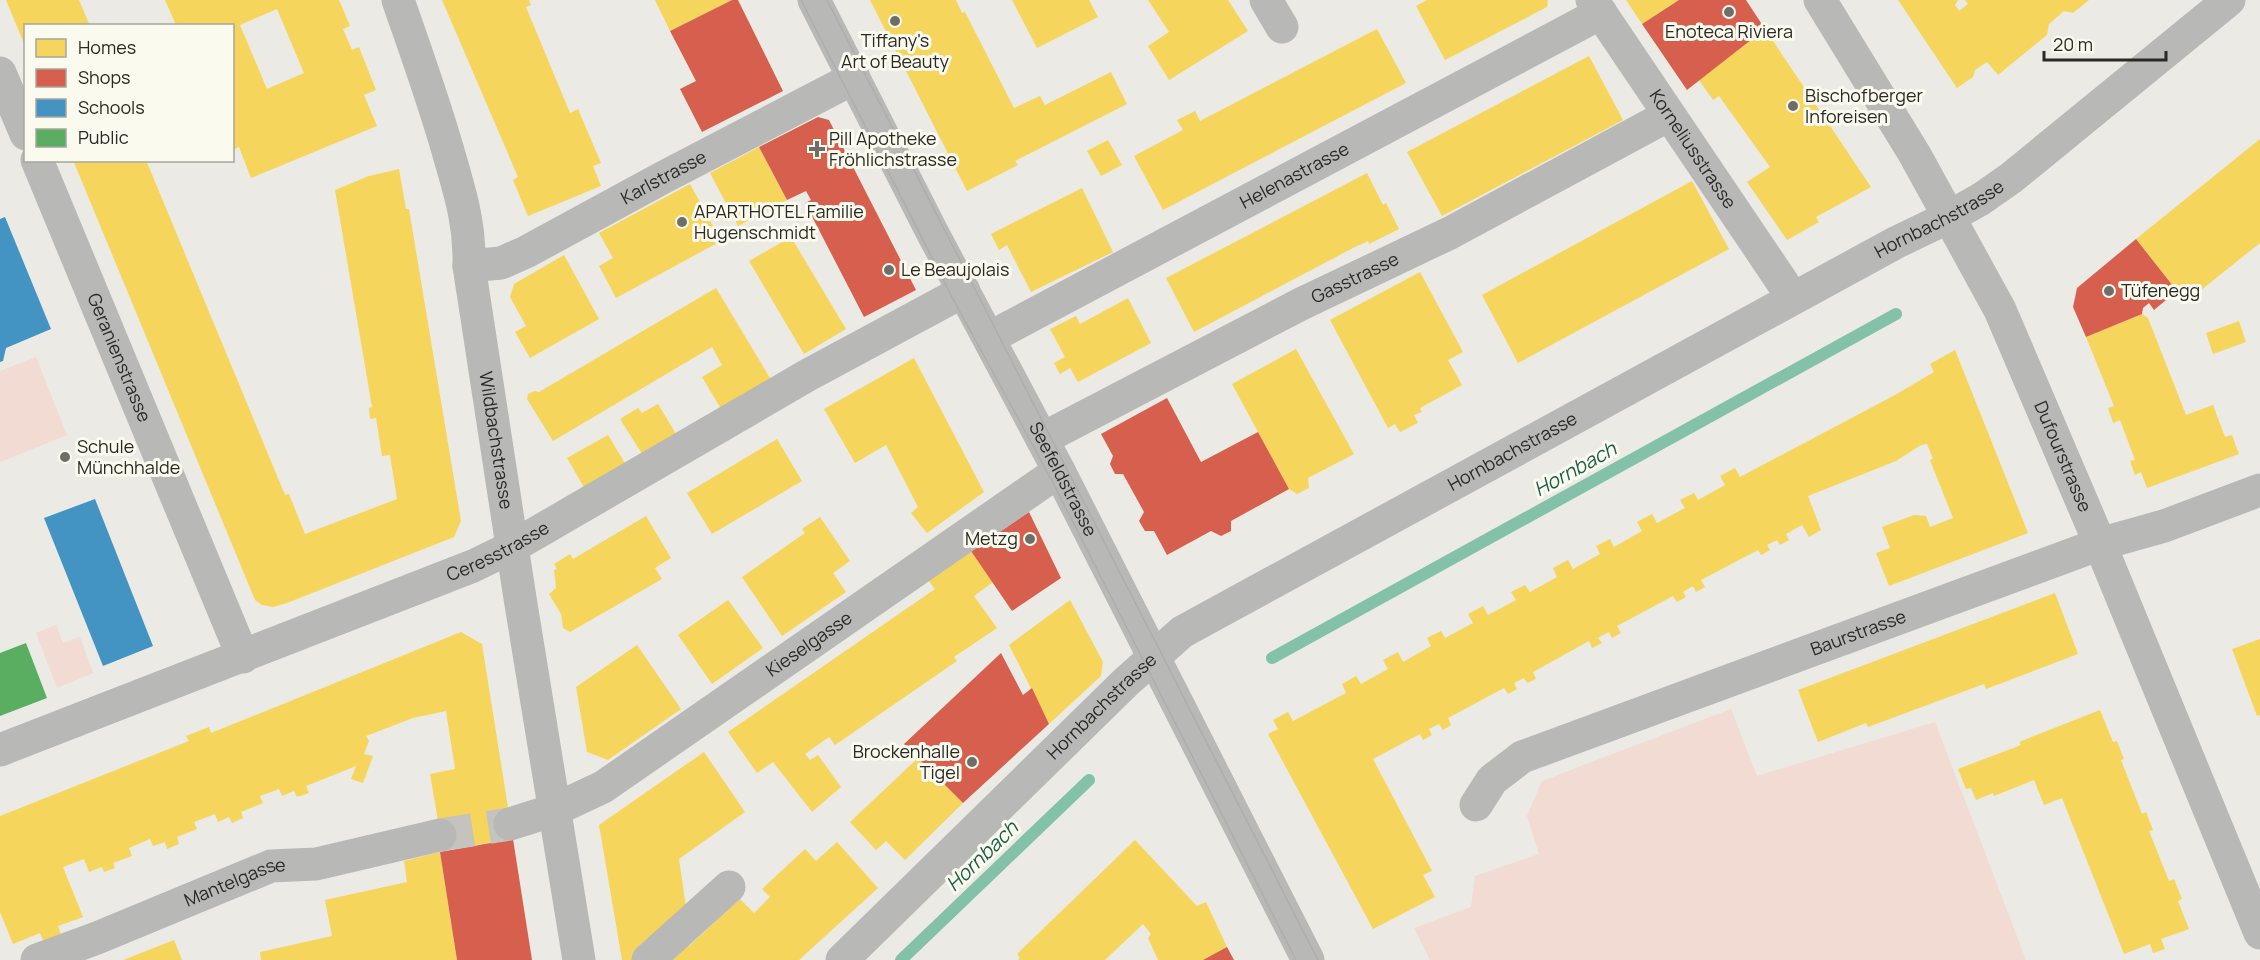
<svg xmlns="http://www.w3.org/2000/svg" width="2260" height="960" font-family="Manrope,sans-serif">
	<style>
		.green { fill: #f1dbd2 }
		.homes { fill: #f6d55c; fill-rule: evenodd }
		.shops { fill: #d6604d }
		.schools { fill: #4393c3 }
		.public { fill: #5aae61 }
		.lines { fill: none; stroke-linecap: round; stroke-linejoin: round }
		.stream { stroke: #83c1a8; stroke-width: 12 }
		.street-tunnel { stroke: #c4c3be; stroke-width: 33; stroke-dasharray: 33 16; stroke-linecap: butt }
		.street { stroke: #b8b9b7; stroke-width: 33 }
		.tram { stroke: #adadaa; stroke-width: 1.5 }
		.poi-dot { fill: #6e6d68; stroke: #fbfaee; stroke-width: 2 }
		.labels { text-anchor: middle; stroke-width: 6; stroke-linejoin: round; paint-order: stroke }
		.poi-label { font-size: 18px; fill: #2a2925; stroke: #fbfaee; text-anchor: start }
		.street-label { font-size: 18px; fill: #2a2925; stroke: #fbfaee }
		.water-label { font-size: 20px; font-style: italic; fill: #1a5e48; stroke: #fbfaee }
	</style>
	<rect width="100%" height="100%" fill="#ebeae4"/>
	<path class="green" d="M36,357L67,435L0,462V371Z
		M56,625L63,643L80,637L93,673L57,688L36,633Z
		M1731,709L1757,776L1935,722L2026,960H1430L1414,928L1471,907L1475,876L1539,854L1527,816L1542,781Z"/>
	<path class="homes" d="M6,0H79L90,26H26L25,46Z
		M165,0H339L350,26L343,29L352,50L359,47L376,90L364,95L377,126L251,178L239,147L232,150V26H184L182,23L176,25ZM277,9L304,73L267,89L240,25Z
		M442,0H529L531,5L526,7L570,113L578,109L601,163L593,166L601,186L528,216L513,180L518,177Z
		M655,0H732L670,31Z
		M870,0H956L962,13L965,12L1014,108L1040,96L1045,105L1111,72L1127,104L1015,161L1018,165L967,191Z
		M1012,0H1089L1098,17L1037,48Z
		M1148,0H1228L1248,31L1169,80L1148,46L1169,32Z
		M1427,0H1548L1547,7L1445,60L1416,6Z
		M1626,0H1679L1642,24Z
		M1898,0H1958L1955,5L1959,11L1968,4L1965,0H2089L2073,13L2064,11L2049,24L2047,35L1998,75L1987,62L1975,70L1973,77L1957,88Z
		M1377,29L1406,83L1163,210L1134,156L1183,130L1177,120L1195,111L1200,121Z
		M1765,29L1871,187L1816,217L1819,222L1787,240L1747,182L1770,167L1719,96L1713,100L1699,80Z
		M1589,56L1623,120L1442,216L1407,152Z
		M2260,139V243L2186,302L2136,239Z
		M1108,140L1122,165L1101,176L1087,151Z
		M759,147L787,200L738,226L710,173Z
		M73,160H146L285,495L289,494L305,534L397,499L390,455L382,456L376,418L370,419L369,408L372,407L335,190L369,176L399,169L406,209H409L461,521L454,537L287,603L273,607L262,605L255,600Z
		M1367,173L1383,205L1386,203L1399,229L1369,244L1368,241L1353,248L1194,332L1166,278Z
		M1692,181L1729,249L1518,363L1482,295Z
		M690,184L721,241L616,298L599,266L613,258L599,233Z
		M1082,188L1113,252L1031,292L1007,245L999,250L991,234Z
		M791,237L846,329L804,354L749,261Z
		M564,255L599,319L530,358L515,332L526,326L510,297L514,284Z
		M1420,272L1463,352L1448,360L1462,385L1420,408L1422,412L1414,415L1418,423L1400,432L1395,424L1388,428L1330,320Z
		M716,288L773,383L723,412L702,377L722,365L712,347L553,441L527,399L528,394L534,391L539,392Z
		M1128,298L1151,343L1078,382L1070,368L1060,374L1054,363L1065,357L1050,329L1076,316L1080,324Z
		M2142,314L2148,318L2186,415L2213,405L2225,437L2232,435L2239,454L2147,488L2141,472L2135,475L2130,461L2135,460L2120,420L2113,423L2108,408L2114,406L2086,337Z
		M2239,321L2246,342L2213,354L2206,333Z
		M1296,349L1354,454L1308,478L1309,488L1297,494L1289,489L1232,384Z
		M1955,350L2028,533L1889,586L1876,553L1890,548L1882,527L1914,515L1926,516L1930,527L1953,518L1930,460L1933,459L1927,444L1921,445L1896,461L1808,496L1821,530L1809,537L1802,525L1786,534L1789,540L1780,545L1777,540L1767,545L1770,550L1761,555L1758,550L1701,580L1705,587L1696,592L1693,586L1683,592L1686,597L1677,602L1673,596L1617,626L1621,633L1612,638L1609,632L1598,638L1602,643L1592,648L1589,641L1533,672L1536,679L1527,683L1524,678L1514,683L1517,689L1508,694L1504,688L1448,718L1451,725L1443,730L1439,724L1429,729L1432,735L1423,740L1420,734L1373,759L1432,871L1423,875L1435,897L1373,929L1268,734L1278,729L1273,720L1288,712L1293,721L1346,693L1342,684L1356,676L1361,684L1388,669L1383,660L1398,652L1403,662L1431,646L1427,638L1441,631L1445,638L1473,623L1468,614L1483,606L1488,615L1516,600L1511,592L1525,585L1530,592L1557,577L1553,568L1568,560L1573,569L1600,554L1596,546L1610,539L1614,547L1642,531L1637,522L1652,514L1657,523L1685,508L1680,500L1694,493L1698,500L1725,485L1720,476L1735,468L1740,477L1895,395L1934,372L1930,364Z
		M914,358L984,492L927,533L911,513L918,507L886,445L855,463L824,409Z
		M658,404L679,439L646,460L620,419L638,408L642,413Z
		M608,435L629,470L588,494L567,458Z
		M777,439L802,481L712,534L687,493Z
		M646,516L671,558L655,568L662,579L570,632L563,628L561,614L549,594L556,588L554,570L557,569L554,564L570,554L573,559Z
		M820,517L850,561L833,573L846,592L782,636L742,577L805,533L802,529Z
		M971,551L993,582L974,596L997,628L954,657L957,661L835,745L829,737L805,754L810,760L818,755L841,787L812,812L773,762L757,773L728,732L935,589L928,580Z
		M2055,593L2078,654L1986,689L1984,684L1868,727L1866,723L1818,742L1798,690Z
		M728,600L763,648L712,684L678,635Z
		M1070,600L1103,662L1101,676L1049,724L1009,645Z
		M461,632L482,644L513,839L443,850L430,774L455,769L446,711L413,718L366,736L369,741L364,754L373,756L363,783L351,779L356,766L306,786L309,793L297,797L294,791L282,796L279,789L260,796L263,803L241,812L243,818L232,823L229,817L218,822L215,814L194,822L197,829L177,837L179,844L167,849L165,842L153,846L150,839L129,848L132,856L113,863L115,868L104,872L102,867L89,872L84,859L63,867L83,917L58,926L62,938L45,945L40,933L13,944L0,912V816L189,741L186,736L209,727L211,733Z
		M2260,639V715L2257,716L2232,649Z
		M637,645L681,709L608,760L587,752L576,687Z
		M2100,710L2113,742L2117,741L2124,759L2121,760L2142,814L2146,812L2153,830L2149,831L2169,881L2174,879L2182,899L2178,901L2189,929L2161,939L2165,949L2153,953L2150,944L2124,954L2062,798L2044,805L2034,780L1994,796L1993,793L1976,800L1971,788L1966,789L1958,769L2021,745L2019,742Z
		M704,752L745,812L679,859L687,914L635,960H622L599,825Z
		M918,758L963,803L905,860L886,841L876,850L850,822Z
		M1135,840L1197,906L1206,902L1227,947L1203,960H1158L1148,938L1151,934L1143,924L1105,960H1018L1020,958L1017,954Z
		M837,842L878,888L799,960H663L682,938L689,946L740,899L754,913L770,897L762,889L805,849L816,861Z
		M440,852L457,960H261L260,952L332,936L325,900L407,882L404,861Z
		M174,940L182,960H123Z"/>
	<path class="shops" d="M732,0H738L783,91L702,132L680,89L696,81L670,31Z
		M1679,0H1746L1765,29L1687,90L1642,24Z
		M818,117L829,120L916,290L864,317L805,203L811,200L806,191L787,200L759,147Z
		M2136,239L2177,291L2154,310L2149,303L2143,308L2142,314L2086,337L2073,307L2077,288Z
		M1167,398L1201,462L1258,432L1289,489L1231,521V531L1221,536L1211,531L1167,555L1154,531H1145L1139,521L1144,512L1123,474H1115L1110,464L1113,456L1101,434Z
		M1029,512L1061,578L1012,611L971,551Z
		M1001,653L1023,695L1032,688L1049,724L963,803L904,744Z
		M513,839L532,960H457L440,852Z
		M1227,947L1234,960H1203Z"/>
	<path class="schools" d="M5,217L51,329L6,348L3,361L0,362V219Z
		M95,499L153,646L103,666L44,518Z"/>
	<path class="public" d="M26,643L47,698L0,716V653Z"/>
	<g class="lines">
		<path class="stream" d="M1272,658L1896,314
			M901,960L1089,780"/>
		<path class="street-tunnel" d="M440,835L510,824"/>
		<g class="street">
			<path id="s1" d="M398,0C416,52 435,104 450,158C461,196 470,225 469,266L520,598L579,960"/>
			<path id="s2" d="M814,0L931,230L1059,471L1308,960"/>
			<path d="M1266,0L1282,27"/>
			<path id="s3" d="M1592,0L1793,298"/>
			<path id="s4" d="M1820,0L1915,155L2000,310L2100,544L2260,933"/>
			<path d="M0,73L26,134"/>
			<path id="s5" d="M37,160L243,657"/>
			<path id="s6" d="M469,266L501,263L526,252L664,177L854,78"/>
			<path id="s7" d="M989,338L1601,13"/>
			<path id="s8" d="M1042,439L1301,304L1450,233L1669,115"/>
			<path id="s9" d="M0,750L473,566L512,547L808,375L964,291"/>
			<path id="s10" d="M1476,805L1492,780L1522,757L2100,544L2164,526L2260,490"/>
			<path id="s11" d="M510,824L554,810L603,787L1059,471"/>
			<path id="s12" d="M37,960L97,938L271,866L316,864L440,835"/>
			<path d="M648,960L729,887"/>
			<path id="s13" d="M842,960L1126,682L1182,632L1897,242L1949,217L1981,199L2011,178L2229,0"/>
		</g>
		<path class="tram" d="M801,0L952,297L1050,477L1296,960
			M827,0L1318,960"/>
	</g>
	<g class="poi-dot">
		<circle cx="1729" cy="12" r="6"/>
		<circle cx="895" cy="21" r="6"/>
		<circle cx="1793" cy="106" r="6"/>
		<path d="M814 140h6v6h6v6h-6v6h-6v-6h-6v-6h6z"/>
		<circle cx="682" cy="222" r="6"/>
		<circle cx="889" cy="270" r="6"/>
		<circle cx="2109" cy="291" r="6"/>
		<circle cx="65" cy="457" r="6"/>
		<circle cx="1030" cy="539" r="6"/>
		<circle cx="972" cy="762" r="6"/>
	</g>
	<g class="labels">
		<g class="poi-label">
			<text x="1729" y="38" text-anchor="middle">Enoteca Riviera</text>
			<text x="895" y="47" text-anchor="middle">Tiffany's<tspan x="895" dy="21">Art of Beauty</tspan></text>
			<text x="1805" y="102">Bischofberger<tspan x="1805" dy="21">Inforeisen</tspan></text>
			<text x="829" y="145">Pill Apotheke<tspan x="829" dy="21">Fröhlichstrasse</tspan></text>
			<text x="694" y="218">APARTHOTEL Familie<tspan x="694" dy="21">Hugenschmidt</tspan></text>
			<text x="901" y="276">Le Beaujolais</text>
			<text x="2121" y="297">Tüfenegg</text>
			<text x="77" y="453">Schule<tspan x="77" dy="21">Münchhalde</tspan></text>
			<text x="1018" y="545" text-anchor="end">Metzg</text>
			<text x="960" y="758" text-anchor="end">Brockenhalle<tspan x="960" dy="21">Tigel</tspan></text>
		</g>
		<g class="street-label">
			<text dy="6" stroke="none"><textPath href="#s3" startOffset="180">Korneliusstrasse</textPath></text>
			<text dy="6" stroke="none"><textPath href="#s7" startOffset="346">Helenastrasse</textPath></text>
			<text dy="6" stroke="none"><textPath href="#s6" startOffset="216">Karlstrasse</textPath></text>
			<text dy="6" stroke="none"><textPath href="#s13" startOffset="1335">Hornbachstrasse</textPath></text>
			<text dy="6" stroke="none"><textPath href="#s8" startOffset="352">Gasstrasse</textPath></text>
			<text dy="6" stroke="none"><textPath href="#s5" startOffset="214">Geranienstrasse</textPath></text>
			<text dy="6" stroke="none"><textPath href="#s1" startOffset="453">Wildbachstrasse</textPath></text>
			<text dy="6" stroke="none"><textPath href="#s13" startOffset="849">Hornbachstrasse</textPath></text>
			<text dy="6" stroke="none"><textPath href="#s4" startOffset="518">Dufourstrasse</textPath></text>
			<text dy="6" stroke="none"><textPath href="#s2" startOffset="540">Seefeldstrasse</textPath></text>
			<text dy="6" stroke="none"><textPath href="#s9" startOffset="536">Ceresstrasse</textPath></text>
			<text dy="6" stroke="none"><textPath href="#s10" startOffset="426">Baurstrasse</textPath></text>
			<text dy="6" stroke="none"><textPath href="#s11" startOffset="351">Kieselgasse</textPath></text>
			<text dy="6" stroke="none"><textPath href="#s13" startOffset="363">Hornbachstrasse</textPath></text>
			<text dy="6" stroke="none"><textPath href="#s12" startOffset="213">Mantelgasse</textPath></text>
		</g>
		<g class="water-label">
			<text transform="translate(1575 469) rotate(-29)" y="7">Hornbach</text>
			<text transform="translate(982 856) rotate(-44)" y="7">Hornbach</text>
		</g>
	</g>
	<rect x="24" y="24" width="210" height="138" fill="#fbfaee" stroke="#a7a69e" stroke-width="1.5"/>
	<rect x="36" y="39" width="30" height="18" fill="#f6d55c" stroke="#a7a69e" stroke-width="1.5"/>
	<text x="78" y="54" font-size="18" fill="#2a2925">Homes</text>
	<rect x="36" y="69" width="30" height="18" fill="#d6604d" stroke="#a7a69e" stroke-width="1.5"/>
	<text x="78" y="84" font-size="18" fill="#2a2925">Shops</text>
	<rect x="36" y="99" width="30" height="18" fill="#4393c3" stroke="#a7a69e" stroke-width="1.5"/>
	<text x="78" y="114" font-size="18" fill="#2a2925">Schools</text>
	<rect x="36" y="129" width="30" height="18" fill="#5aae61" stroke="#a7a69e" stroke-width="1.5"/>
	<text x="78" y="144" font-size="18" fill="#2a2925">Public</text>
	<path d="M2044 51v9h122v-9" fill="none" stroke="#2a2925" stroke-width="3"/>
	<text x="2053" y="51" font-size="18" fill="#2a2925" stroke="#fbfaee" stroke-width="4.5" paint-order="stroke">20 m</text>
</svg>
